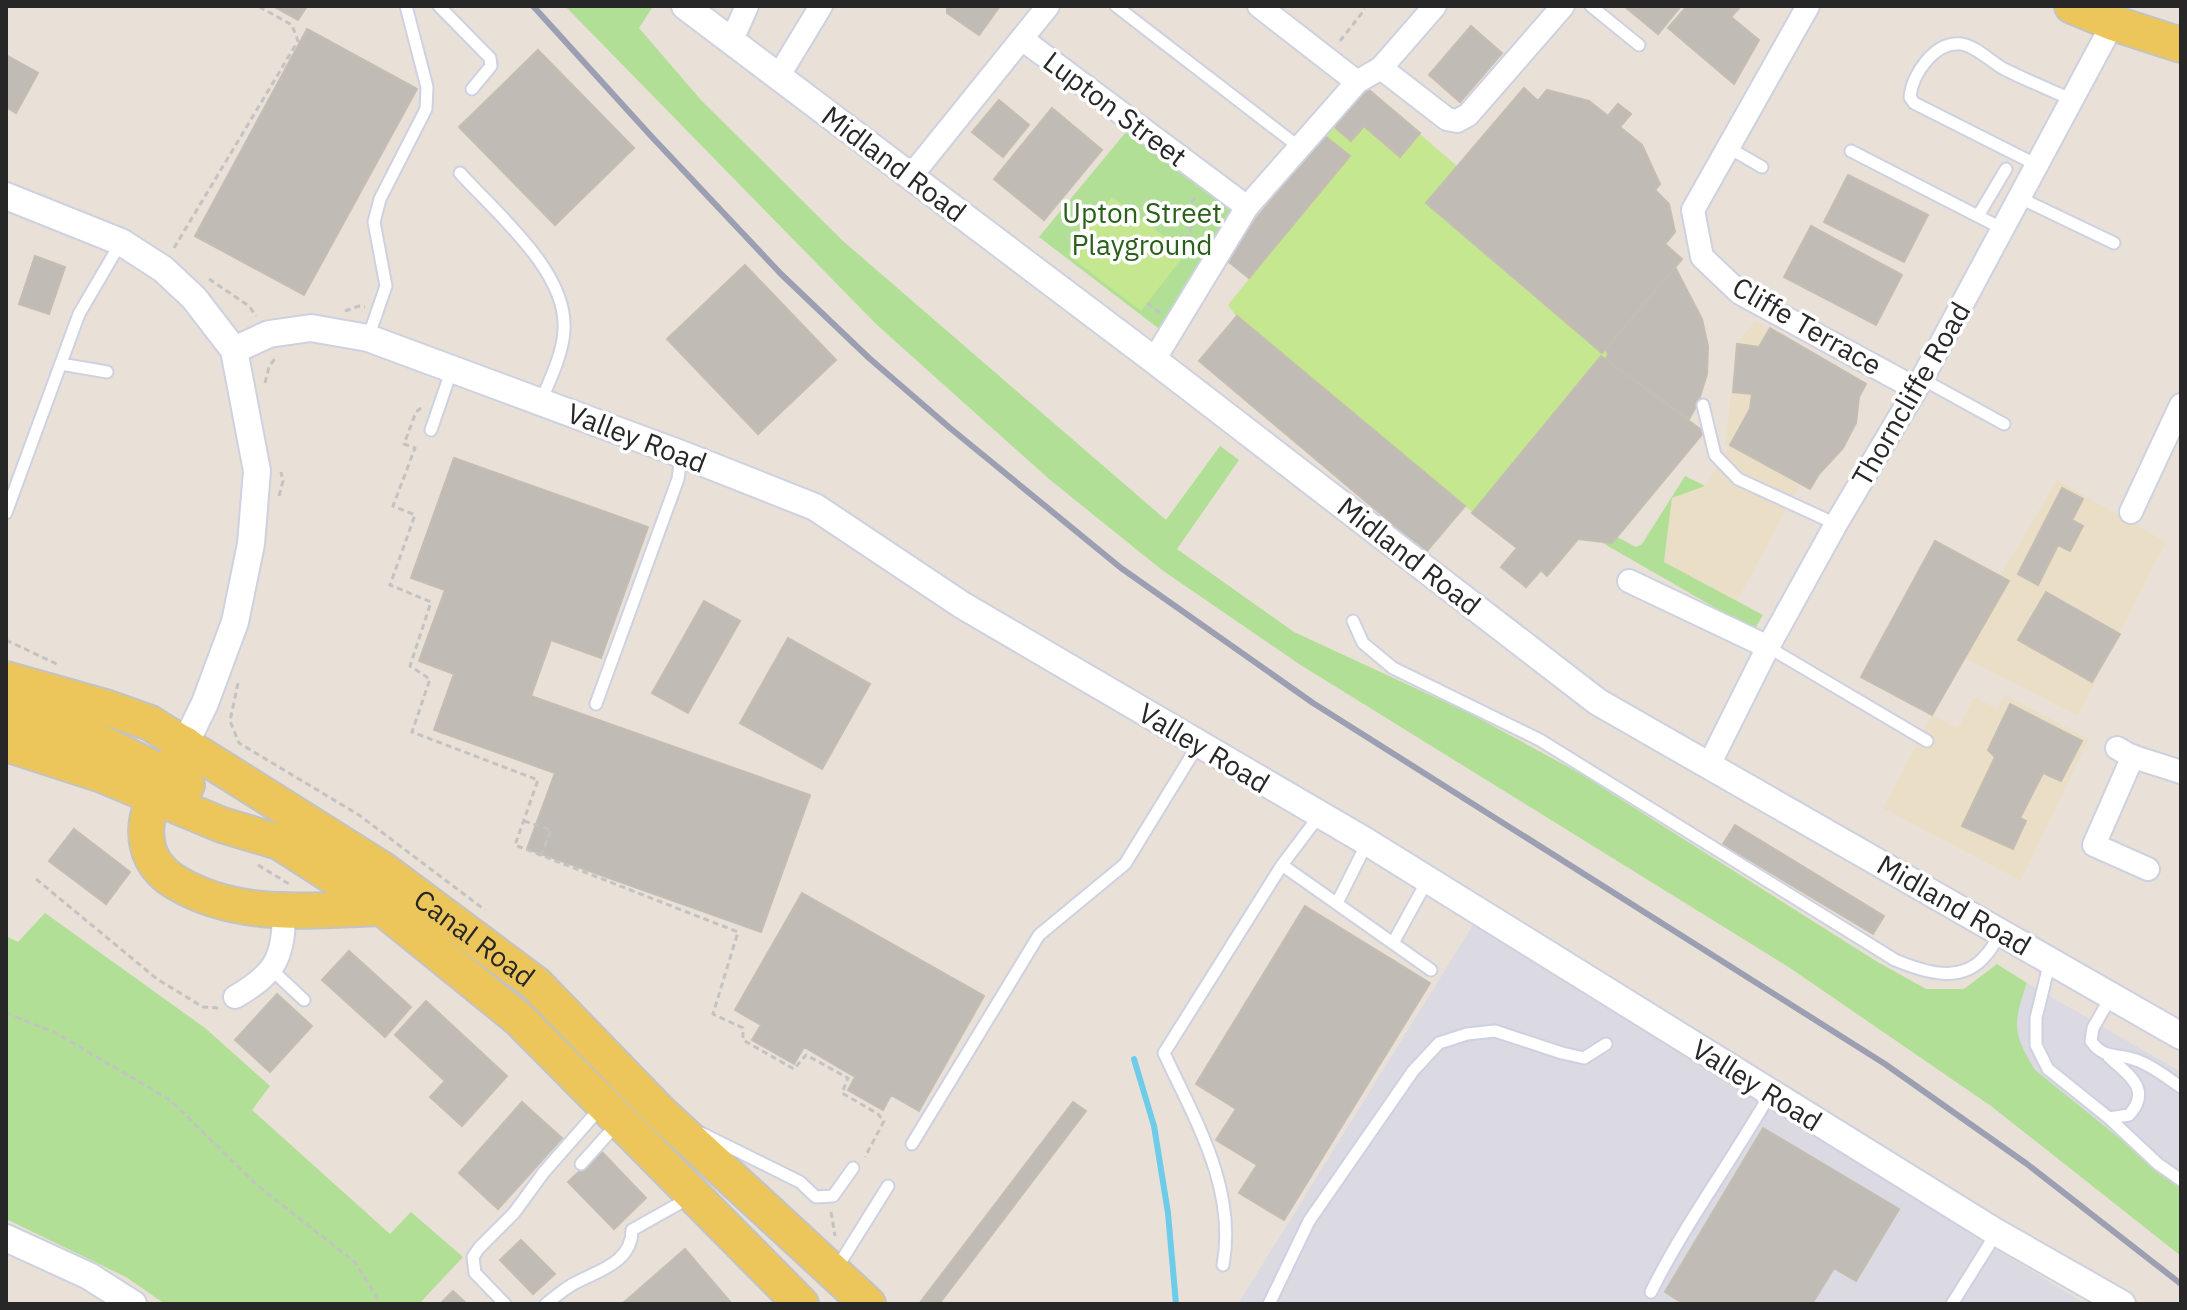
<svg xmlns="http://www.w3.org/2000/svg" width="2187" height="1310" font-family="'IBM Plex Sans',sans-serif">
	<style>
		.industrial { fill: #dbd9e1 }
		.education { fill: #ebdec7 }
		.green { fill: #b0df95 }
		.pitch { fill: #c5e790 }
		.lines { fill: none; stroke-linecap: round; stroke-linejoin: round }
		.stream { stroke: #6cccea; stroke-width: 6 }
		.building { fill: #c1bbb5; stroke: #c4bdb2; stroke-width: 2 }
		.service-casing { stroke: #cdd1e0; stroke-width: 15 }
		.minor-casing { stroke: #cdd1e0; stroke-width: 26 }
		.tertiary-casing { stroke: #cdd1e0; stroke-width: 30 }
		.primary-casing { stroke: #c3c3c3; stroke-width: 38 }
		.path { stroke: #c3c3c3; stroke-width: 3; stroke-dasharray: 6 4; stroke-linecap: butt }
		.service { stroke: #fff; stroke-width: 11 }
		.minor { stroke: #fff; stroke-width: 22 }
		.tertiary { stroke: #fff; stroke-width: 26 }
		.primary { stroke: #ecc65a; stroke-width: 34 }
		.rail { stroke: #9b9fb1; stroke-width: 6 }
		.labels { text-anchor: middle; stroke-width: 7; stroke-linejoin: round; paint-order: stroke }
		.street-label { font-size: 28px; fill: #272727; stroke: #fff }
		.park-label { font-size: 28px; fill: #2b601a; stroke: #fff }
	</style>
	<rect width="100%" height="100%" fill="#e9e1d8"/>
	<path class="industrial" d="M1473,925L2085,1304H1238Z
		M2027,983L2181,1072V1188L2035,1070L2019,1045L2016,1016Z"/>
	<path class="education" d="M1755,321L1866,384L1859,397L1856,423L1843,448L1819,474L1810,489L1800,485L1737,601L1664,562L1672,498L1705,486L1730,446L1725,443L1737,344Z
		M2057,480L2166,542L2078,716L1965,658L2010,582L2000,576Z
		M2005,695L2089,739L2021,881L1883,808L1932,715L1958,728L1974,697L1998,709Z"/>
	<path class="green" d="M565,6H649L652,8L639,28L701,100L843,241L1166,520L1220,446L1239,460L1177,549L1294,632L1469,713L1581,774L1876,961L1926,989H1964L1997,964L2027,983C2013,1023 2012,1033 2035,1070L2181,1188V1256L1991,1106L1790,968L1299,664L1162,570L1049,479L877,325Z
		M1126,132L1237,214L1162,331L1039,237Z
		M1685,476L1705,486L1672,498L1664,562L1763,615L1754,630L1601,542L1617,537L1636,547L1642,544Z
		M45,913L205,1028L270,1086L252,1110L390,1234L411,1212L463,1257L419,1304H165L126,1277L6,1219V936L18,942Z"/>
	<path class="pitch" d="M1524,88L1538,100L1547,90L1589,101L1607,116L1618,104L1631,114L1620,127L1642,145L1660,184L1655,190L1669,204L1675,232L1665,244L1682,259L1675,268C1705,323 1724,359 1689,419L1704,432L1612,543L1577,539L1547,576L1540,570L1526,587L1501,567L1516,548L1465,506L1426,552L1199,361L1236,316L1228,305L1249,279L1224,258L1314,149L1309,144L1318,133L1323,138L1333,126L1330,123L1349,100L1368,89L1458,167Z
		M1112,197L1186,253L1141,311L1068,255Z"/>
	<g class="lines">
		<path class="stream" d="M1134,1059L1154,1126L1168,1213L1176,1304"/>
	</g>
	<path class="building" d="M273,6H307L298,20Z
		M947,6H1000L979,35L947,13Z
		M1624,6H1681L1658,34Z
		M1687,6H1741L1731,17L1759,40L1734,84L1668,28Z
		M1471,26L1502,53L1460,102L1429,75Z
		M307,29L417,89L304,295L195,236Z
		M538,50L634,148L555,225L459,127Z
		M6,55L38,73L16,113L6,107Z
		M1524,88L1538,101L1547,90L1589,101L1608,116L1618,104L1631,114L1620,127L1642,145L1660,184L1655,190L1669,204L1675,232L1665,244L1682,259L1602,353L1426,203Z
		M1368,89L1420,133L1400,157L1364,126L1351,141L1330,123L1349,100Z
		M999,100L1029,125L1003,157L972,132Z
		M1052,108L1102,150L1044,220L994,179Z
		M1318,133L1323,138L1325,136L1350,156L1249,278L1224,258L1277,193L1273,189L1306,149L1311,152L1314,148L1309,144Z
		M1848,175L1928,215L1904,262L1824,222Z
		M1811,226L1902,275L1876,325L1784,277Z
		M35,256L65,267L49,314L19,304Z
		M745,265L836,360L758,434L667,339Z
		M1675,267L1702,319L1708,346L1707,374L1698,403L1689,419L1606,360L1608,354L1606,349Z
		M1237,316L1465,506L1426,552L1199,361Z
		M1770,328L1866,384L1859,397L1856,423L1843,448L1819,474L1810,489L1730,445L1750,409L1752,394L1733,392L1737,344L1759,347Z
		M1601,356L1704,432L1612,543L1578,539L1547,576L1541,570L1526,587L1501,567L1517,548L1472,513Z
		M454,458L648,527L601,658L551,640L531,696L810,795L761,932L527,849L555,773L434,730L454,674L419,661L445,590L411,578Z
		M2062,488L2083,499L2072,520L2083,526L2070,551L2058,545L2038,585L2018,574Z
		M1935,541L2009,581L1932,715L1861,677Z
		M2046,592L2120,634L2092,682L2018,640Z
		M704,601L740,621L688,713L652,693Z
		M788,638L870,684L822,769L740,723Z
		M2010,704L2082,741L2061,781L2043,773L2020,818L2026,821L2013,849L1962,826L1995,757L1988,750Z
		M1735,825L1884,916L1873,934L1723,844Z
		M74,829L130,872L106,904L49,861Z
		M802,893L984,996L919,1111L891,1095L883,1110L848,1090L855,1077L804,1047L794,1064L752,1040L761,1025L735,1010Z
		M1305,906L1430,983L1284,1220L1239,1193L1257,1165L1216,1140L1236,1109L1196,1084Z
		M349,951L411,1007L385,1037L322,980Z
		M277,994L312,1026L270,1072L235,1040Z
		M426,1001L507,1076L462,1126L430,1097L445,1081L395,1035Z
		M522,1102L562,1138L498,1209L459,1173Z
		M1073,1102L1086,1111L939,1304H919Z
		M1763,1128L1899,1209L1856,1281L1834,1268L1812,1304H1684L1665,1292Z
		M601,1151L646,1198L614,1229L568,1182Z
		M521,1240L555,1274L533,1294L500,1260Z
		M685,1249L732,1304H622Z
		M453,1291L467,1304H440Z"/>
	<g class="lines">
		<g class="service-casing">
			<path id="service" d="M439,6L490,58L491,66L472,89
				M1116,6L1299,147
				M1591,6L1639,45
				M1729,148L1762,167
				M1851,151L2003,229
				M2037,165L1914,103L1910,97C1912,74 1935,41 1961,44C1976,46 1991,62 2004,69C2026,80 2050,90 2073,100
				M460,173C496,213 568,272 564,330C563,353 550,380 541,401
				M2020,198L2114,243
				M1978,216L2006,169
				M368,338L386,286L374,222L380,199L426,109L427,87L406,6
				M61,364L107,372
				M1922,379L2004,424
				M1703,405L1715,455L1738,479L1836,524
				M431,430L452,369
				M6,513L79,314L121,242
				M1353,621L1363,643L1393,668L1540,740L1895,960C1924,972 1962,985 1986,955C1992,949 1996,940 2000,933
				M1768,647L1927,741
				M596,704L678,479L681,455
				M1282,865L1319,816
				M1337,903L1367,843
				M1393,943L1427,881
				M2050,961L2036,1018V1045L2048,1069L2109,1118L2158,1164L2181,1180
				M272,970L304,1000
				M2112,995L2093,1028L2091,1041C2104,1060 2117,1053 2136,1060C2152,1065 2167,1078 2181,1087
				M2108,1056C2127,1074 2153,1089 2129,1115L2109,1118
				M701,1133L800,1182L816,1197L833,1196L853,1168
				M912,1144L1039,935L1125,864L1198,745
				M581,1164L608,1134L620,1126
				M1223,1265C1237,1189 1195,1120 1164,1053L1282,865L1431,970
				M835,1271L888,1186
				M1651,1292C1685,1223 1732,1161 1770,1094
				M505,1304L475,1273L473,1257L479,1248L514,1213L544,1172L602,1106
				M546,1304C555,1297 563,1290 573,1284C597,1271 632,1263 632,1230L689,1198
				M1269,1304L1309,1221L1413,1071L1439,1043L1467,1034L1495,1031L1562,1053L1584,1058L1606,1044
				M1952,1304L1989,1245L1994,1232"/>
		</g>
		<g class="minor-casing">
			<path id="minor" d="M1259,6L1357,82
				M1808,6L1693,210L1702,257L1740,293L1916,389
				M1022,39L1247,207
				M731,42L747,6
				M1381,68L1447,119L1457,121L1468,115L1563,6
				M778,77L821,6
				M911,176L1048,6
				M1154,360L1247,207L1357,82L1381,68L1435,6
				M2131,512L2181,405
				M1629,581L1768,647
				M2117,748L2131,756L2181,772
				M2133,756L2094,845L2148,869
				M1709,765L1768,647L1836,524L1922,379L2113,23
				M235,997C275,974 284,958 284,911"/>
		</g>
		<g class="tertiary-casing">
			<path id="tertiary" d="M685,6L1154,360L1598,702L2181,1036
				M6,196L121,242L163,269L194,298L234,350L257,471L251,544L235,622L205,703L185,744
				M234,350L269,334L311,328L368,338L681,454L815,507L962,605L1367,842L1994,1231L2122,1304
				M6,1238L89,1276L133,1304"/>
		</g>
		<g class="primary-casing">
			<g id="primary">
				<path d="M2072,6L2113,23L2181,45"/>
				<path id="s1" d="M6,679L105,707L150,723L382,869L536,984L661,1113L868,1304"/>
				<path d="M6,714L90,737L187,785"/>
				<path d="M6,744L102,775L222,825L279,842L382,908L519,1019L801,1304"/>
				<path d="M185,744C173,767 151,795 147,821C143,848 154,870 177,883C239,920 313,910 382,908"/>
			</g>
		</g>
		<path class="path" d="M1340,41L1365,9
			M174,248L298,41L292,25L258,6
			M1180,248L1191,233L1190,204L1197,195
			M209,279L249,306L256,316
			M1147,303L1160,313
			M345,311L359,306L365,307
			M265,383L269,367L276,357
			M421,408L416,412L404,444L415,448L393,506L415,515L390,585L431,602L410,666L430,679L412,732L538,780L515,845L738,932L713,1014L743,1028V1040L794,1069L806,1055L848,1078L842,1093L878,1114L884,1121L865,1157
			M279,496L283,481L281,472
			M6,640L57,664
			M238,683L230,721L239,743L359,815L485,910
			M524,821L551,830L541,856
			M258,865L289,884
			M36,879L157,979L203,1007L219,1008
			M6,1013L56,1033L170,1100L258,1186L355,1262L381,1304
			M831,1212L835,1236"/>
		<use href="#service" class="service"/>
		<use href="#minor" class="minor"/>
		<use href="#tertiary" class="tertiary"/>
		<use href="#primary" class="primary"/>
		<path class="rail" d="M533,6L651,136L781,274L869,358L950,428L1121,568L1313,703L1885,1064L2027,1164L2181,1284"/>
	</g>
	<g class="labels">
		<g class="street-label">
			<text transform="translate(1115 109) rotate(37)" y="10">Lupton Street</text>
			<text transform="translate(894 164) rotate(37)" y="10">Midland Road</text>
			<text transform="translate(1807 326) rotate(30)" y="10">Cliffe Terrace</text>
			<text transform="translate(1911 394) rotate(-60)" y="10">Thorncliffe Road</text>
			<text transform="translate(637 438) rotate(21)" y="10">Valley Road</text>
			<text transform="translate(1409 556) rotate(38)" y="10">Midland Road</text>
			<text transform="translate(1204 748) rotate(31)" y="10">Valley Road</text>
			<text transform="translate(1954 905) rotate(30)" y="10">Midland Road</text>
			<text dy="10" stroke="none"><textPath href="#s1" startOffset="540">Canal Road</textPath></text>
			<text transform="translate(1757 1085) rotate(32)" y="10">Valley Road</text>
		</g>
		<g class="park-label">
			<text x="1142" y="223">Upton Street<tspan x="1142" dy="32">Playground</tspan></text>
		</g>
	</g>
	<rect width="2187" height="1310" fill="none" stroke="#272727" stroke-width="16"/>
</svg>
